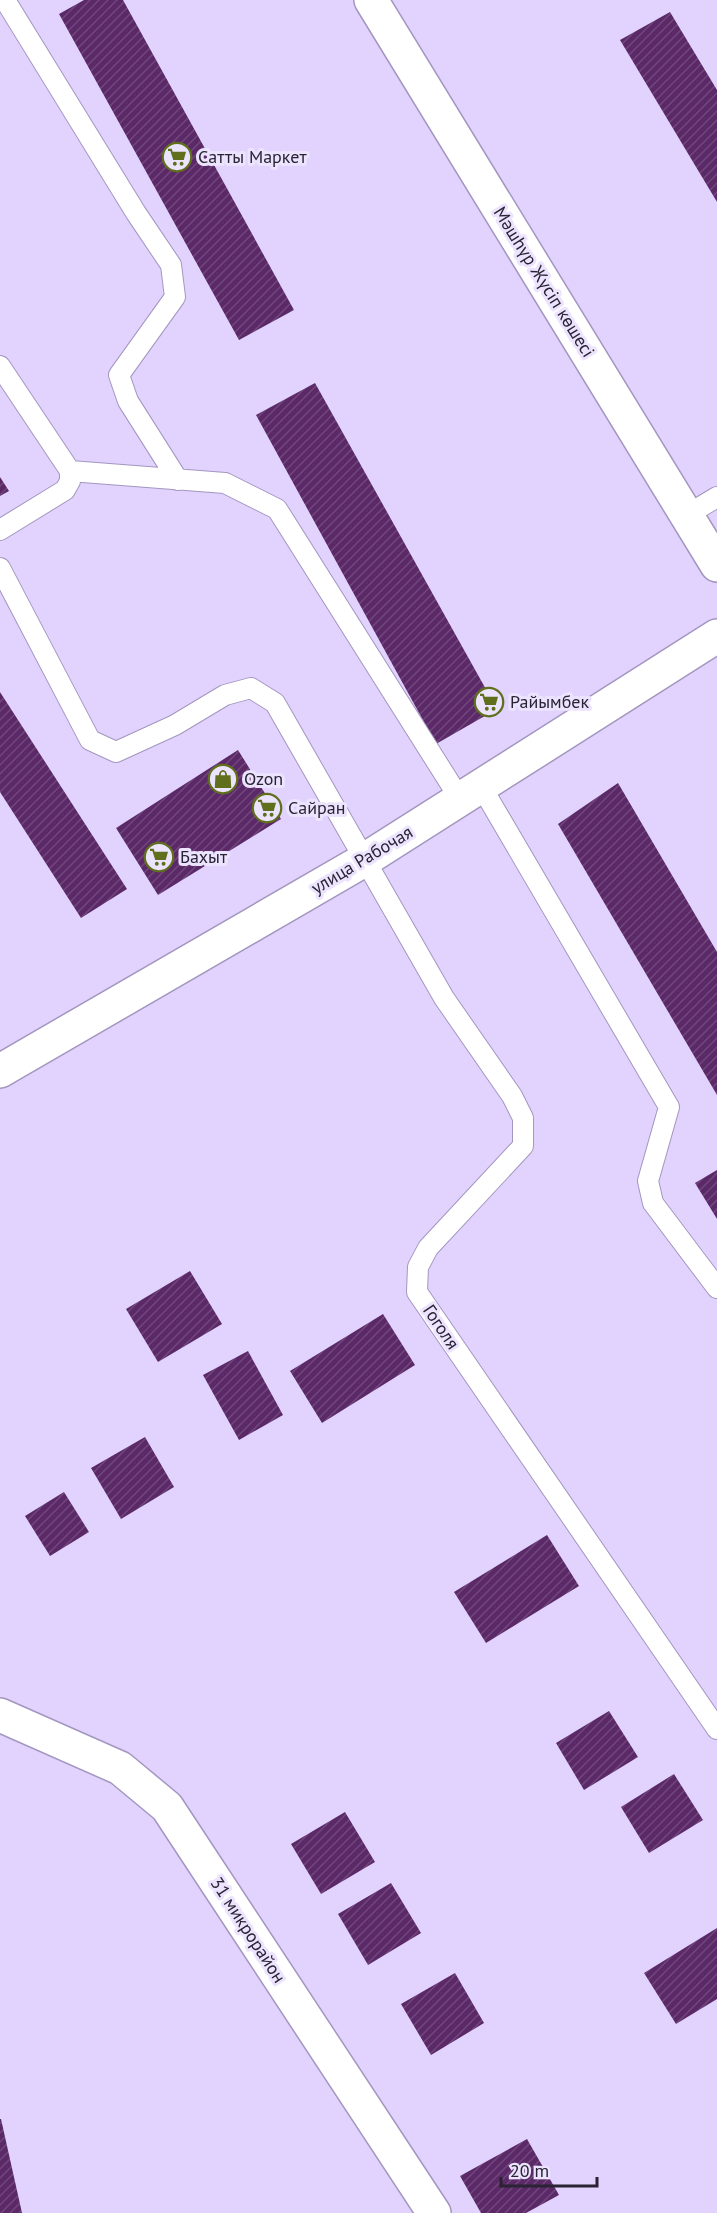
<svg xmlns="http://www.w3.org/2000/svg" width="717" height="2213" font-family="'PT Sans',sans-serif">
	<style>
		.building { fill: url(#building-hatch) }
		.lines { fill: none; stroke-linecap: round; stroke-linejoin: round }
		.service-casing { stroke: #a396bf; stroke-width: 22 }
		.minor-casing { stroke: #a396bf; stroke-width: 36 }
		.secondary-casing { stroke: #a396bf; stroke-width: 36 }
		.service { stroke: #fff; stroke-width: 20 }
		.minor { stroke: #fff; stroke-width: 33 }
		.secondary { stroke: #fff; stroke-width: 33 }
		.labels { text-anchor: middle; stroke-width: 6; stroke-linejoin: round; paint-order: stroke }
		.poi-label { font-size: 18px; fill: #292333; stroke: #ece4fe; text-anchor: start }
		.street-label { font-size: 18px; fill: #292333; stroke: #ece4fe }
	</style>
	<defs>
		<pattern id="building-hatch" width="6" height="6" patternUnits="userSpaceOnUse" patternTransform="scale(1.5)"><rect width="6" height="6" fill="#5c2968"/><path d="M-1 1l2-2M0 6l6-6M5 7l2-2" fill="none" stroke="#70477a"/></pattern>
	</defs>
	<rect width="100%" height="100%" fill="#e1d3fe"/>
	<path class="building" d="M84,0H123L294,310L239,340L59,14Z
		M670,12L717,90V202L620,40Z
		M315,383L497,709L436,744L256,415Z
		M0,477L9,491L0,496Z
		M0,692L127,889L81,918L0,792Z
		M238,750L281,819L158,895L116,828Z
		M618,783L717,952V1095L558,824Z
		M717,1170V1219L695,1183Z
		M190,1271L222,1324L158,1362L126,1309Z
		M383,1314L415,1365L322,1423L290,1371Z
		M248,1351L283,1415L239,1440L203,1375Z
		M145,1437L174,1487L121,1519L91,1468Z
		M64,1492L89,1532L50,1556L25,1516Z
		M547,1535L579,1586L486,1643L454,1592Z
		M609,1711L638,1757L584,1790L556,1743Z
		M674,1774L703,1820L649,1853L621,1807Z
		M345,1812L375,1862L321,1894L291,1844Z
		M391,1883L421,1933L368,1965L338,1914Z
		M717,1928V1999L676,2024L644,1973Z
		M455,1973L484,2023L431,2055L401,2004Z
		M0,2119H1L22,2213H0Z
		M527,2139L559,2195L526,2213H481L460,2176Z"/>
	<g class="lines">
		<g class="service-casing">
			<path id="service" d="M5,0L136,213L171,265L175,297L119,375L128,401L178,480
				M0,366L70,471V481L65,490L0,530
				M70,471L225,483L277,509L460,799
				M687,515L717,497
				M0,568L90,740L116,752L175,725L225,695L251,688L275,703L444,998L512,1096L523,1118V1146L428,1248L418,1267L417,1292L717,1729
				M481,786L669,1107L648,1181L653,1203L717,1288"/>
		</g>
		<g class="minor-casing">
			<path id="minor" d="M0,1071L366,859L717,636
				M0,1715L120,1768L167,1807L434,2213"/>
		</g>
		<g class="secondary-casing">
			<path id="secondary" d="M371,0L717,565"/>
		</g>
		<use href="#service" class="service"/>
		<use href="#minor" class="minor"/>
		<use href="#secondary" class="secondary"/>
	</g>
	<defs>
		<g id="supermarket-ring" transform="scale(1.5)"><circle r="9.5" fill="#ece4fe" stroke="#5f6f1b" stroke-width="1.5"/><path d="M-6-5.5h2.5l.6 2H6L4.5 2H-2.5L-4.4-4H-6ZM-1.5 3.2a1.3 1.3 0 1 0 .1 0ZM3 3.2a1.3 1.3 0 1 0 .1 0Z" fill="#5f6f1b"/></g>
		<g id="shop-ring" transform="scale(1.5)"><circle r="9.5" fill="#ece4fe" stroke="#5f6f1b" stroke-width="1.5"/><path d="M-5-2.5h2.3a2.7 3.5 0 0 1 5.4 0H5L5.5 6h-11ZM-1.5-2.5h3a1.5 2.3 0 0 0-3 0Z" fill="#5f6f1b"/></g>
	</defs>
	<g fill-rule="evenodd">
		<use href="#supermarket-ring" x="177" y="157"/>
		<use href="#supermarket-ring" x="489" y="702"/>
		<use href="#shop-ring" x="223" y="779"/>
		<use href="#supermarket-ring" x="267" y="808"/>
		<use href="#supermarket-ring" x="159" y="857"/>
	</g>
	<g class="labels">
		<g class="poi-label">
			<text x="198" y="163">Сатты Маркет</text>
			<text x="510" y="708">Райымбек</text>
			<text x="244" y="785">Ozon</text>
			<text x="288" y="814">Сайран</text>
			<text x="180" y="863">Бахыт</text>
		</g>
		<g class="street-label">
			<text transform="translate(544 282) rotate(58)" y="6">Мәшһүр Жүсіп көшесі</text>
			<text transform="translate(362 860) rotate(-31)" y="6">улица Рабочая</text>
			<text transform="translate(441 1327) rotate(56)" y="6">Гоголя</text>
			<text transform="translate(248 1930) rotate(57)" y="6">31 микрорайон</text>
		</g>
	</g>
	<path d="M501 2177v9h96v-9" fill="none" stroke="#292333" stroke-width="3"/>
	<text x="510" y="2177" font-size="18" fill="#292333" stroke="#ece4fe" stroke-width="4.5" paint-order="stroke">20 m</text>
</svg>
